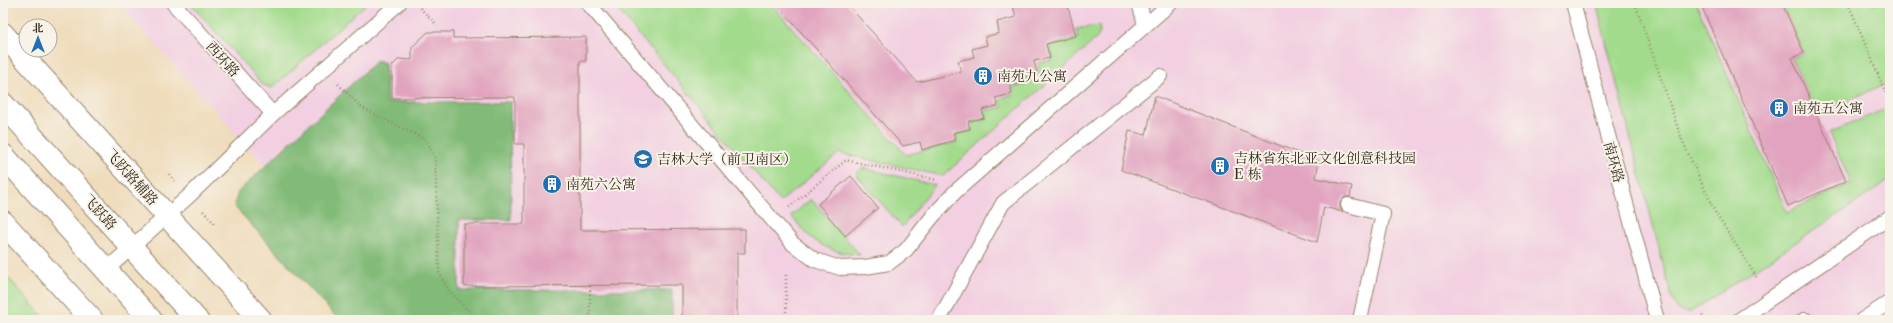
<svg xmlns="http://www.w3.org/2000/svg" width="1893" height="323" font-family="'Libre Caslon Text','Noto Serif SC',serif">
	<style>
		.built { fill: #f2cfe1 }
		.green { fill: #a3db8d; stroke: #6f8256 }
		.forest { fill: #82bb78; stroke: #5e724b }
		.building { fill: #e1a3bf }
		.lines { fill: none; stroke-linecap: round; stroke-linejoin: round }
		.service-casing { stroke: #95836c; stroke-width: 16 }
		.tertiary-casing { stroke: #95836c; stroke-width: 24 }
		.primary-casing { stroke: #95836c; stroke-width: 24 }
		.path { stroke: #95836c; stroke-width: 2.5; stroke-dasharray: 1 3; stroke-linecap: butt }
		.service { stroke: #fff; stroke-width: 14 }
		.tertiary { stroke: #fff; stroke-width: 22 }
		.primary { stroke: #fff; stroke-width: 22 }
		.labels { text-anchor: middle; stroke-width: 4; stroke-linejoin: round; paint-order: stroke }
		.street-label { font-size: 14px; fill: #3b2a1e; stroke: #f7f3e8 }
		.poi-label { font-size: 14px; fill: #3b2a1e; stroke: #f7f3e8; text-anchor: start }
	</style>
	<rect width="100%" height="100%" fill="#f7f3e8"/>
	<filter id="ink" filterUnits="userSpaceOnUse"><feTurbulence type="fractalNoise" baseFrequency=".025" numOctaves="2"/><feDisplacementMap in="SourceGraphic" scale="8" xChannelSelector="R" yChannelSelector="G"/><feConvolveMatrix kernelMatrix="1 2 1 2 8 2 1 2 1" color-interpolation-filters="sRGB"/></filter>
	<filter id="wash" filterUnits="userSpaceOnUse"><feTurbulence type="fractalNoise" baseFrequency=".012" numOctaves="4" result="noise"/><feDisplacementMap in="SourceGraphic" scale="16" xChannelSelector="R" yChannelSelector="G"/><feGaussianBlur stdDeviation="0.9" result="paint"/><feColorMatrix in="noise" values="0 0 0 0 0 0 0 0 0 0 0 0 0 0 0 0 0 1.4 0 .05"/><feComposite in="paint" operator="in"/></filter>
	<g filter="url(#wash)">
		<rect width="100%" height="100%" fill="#efdcbb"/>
		<path class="built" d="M118,3H1890V320H409L244,143Z"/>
		<path class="green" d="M190,3H367L272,88L263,85Z
			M612,3H770L906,155L957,142L956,134L973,130L972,122L987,119L985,111L1002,107L1000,99L1014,94L1012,88L1028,84L1026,76L1040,73L1038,63L1053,60L1049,46L1078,38L1076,29L1099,26L1100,32L1097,38L943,176L839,153L780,202Z
			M1596,3H1696L1787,212L1851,183L1829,133L1890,107V180L1689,313L1679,311L1672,299Z
			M1782,3H1890V82L1816,114L1792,58L1804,53Z
			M863,168L935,185L902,227L856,174Z
			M810,200L813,201L860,255C826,252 812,242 791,216Z
			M3,272L46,320H3Z"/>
		<path class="forest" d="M377,60L385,63L387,102H510L511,220H459V290H672V320H339L234,206L238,192Z"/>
		<g id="blocks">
			<path class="building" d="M775,3H846L917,82L961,72L958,61L974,57L972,49L987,45L985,37L999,33L997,22L1016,17L1012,3H1067L1076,36L1046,44L1050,58L1034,61L1037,72L1023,75L1025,83L1010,86L1012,94L995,98L998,106L982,110L984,118L968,121L970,129L953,133L955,140L922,150L920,142L903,146Z
				M1700,3H1782L1804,53L1792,58L1846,181L1788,206Z
				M428,32H453V38L586,37V61H580V230L745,229V253H737V320H682V285L464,286V224H524V144H515V97L392,98V66L399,59L412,60V47Z
				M1155,96L1319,161L1316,178L1352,186L1350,197H1345L1340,203V208L1343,212L1324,207L1317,242L1121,170L1129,131L1146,135Z
				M851,176L878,208L845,236L818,204Z"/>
		</g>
	</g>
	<g filter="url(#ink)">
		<use href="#blocks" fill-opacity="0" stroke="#95836c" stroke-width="1"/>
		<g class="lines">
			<g class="service-casing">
				<path id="service" d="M173,3L273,114
					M588,3L793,244L815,260L840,268L865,267L889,263L906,250L933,216L955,192L1171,3
					M1139,3L1145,25
					M1573,3L1657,320
					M1348,205L1383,214L1360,320
					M106,270L189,196L273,114L399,3
					M939,320L1003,203L1160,76
					M1739,320L1890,217
					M1804,320H1806
					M1862,320L1890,302"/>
			</g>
			<g class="tertiary-casing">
				<path id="tertiary" d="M3,34L261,320
					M3,222L92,320"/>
			</g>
			<g class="primary-casing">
				<path id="primary" d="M3,104L197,320
					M3,155L151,320"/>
			</g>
			<path class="path" d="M1635,3L1682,140L1715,212L1757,278
				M1848,3L1890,103
				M420,8L437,25
				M338,84L362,108L426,140L435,158L439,272L448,290L477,320
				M169,174L175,181
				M789,207L846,160L937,180
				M203,211L216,225
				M786,275V320
				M590,286V320
				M1701,320L1703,314"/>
			<use href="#service" class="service"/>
			<use href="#tertiary" class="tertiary"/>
			<use href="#primary" class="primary"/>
		</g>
	</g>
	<defs>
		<g id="building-disc" transform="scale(1)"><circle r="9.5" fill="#1f6fb2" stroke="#f7f3e8"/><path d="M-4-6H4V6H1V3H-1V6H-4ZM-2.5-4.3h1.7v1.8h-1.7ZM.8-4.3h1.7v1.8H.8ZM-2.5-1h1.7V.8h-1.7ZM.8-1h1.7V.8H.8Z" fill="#fff"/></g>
		<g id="university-disc" transform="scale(1)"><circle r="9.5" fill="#1f6fb2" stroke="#f7f3e8"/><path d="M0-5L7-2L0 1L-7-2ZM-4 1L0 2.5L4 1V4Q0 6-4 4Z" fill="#fff"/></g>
	</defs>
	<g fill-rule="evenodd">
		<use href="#building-disc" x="983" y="76"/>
		<use href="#building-disc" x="1779" y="108"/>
		<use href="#university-disc" x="643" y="159"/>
		<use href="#building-disc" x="1220" y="166"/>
		<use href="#building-disc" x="552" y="184"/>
	</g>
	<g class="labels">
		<g class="street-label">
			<text transform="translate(223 59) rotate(48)" y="5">西环路</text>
			<text transform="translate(1614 162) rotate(75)" y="5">南环路</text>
			<text transform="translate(132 177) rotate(48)" y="5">飞跃路辅路</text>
			<text transform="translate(100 212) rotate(48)" y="5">飞跃路</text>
		</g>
		<g class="poi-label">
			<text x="997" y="81">南苑九公寓</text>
			<text x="1793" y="113">南苑五公寓</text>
			<text x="1234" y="163">吉林省东北亚文化创意科技园<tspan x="1234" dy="16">E 栋</tspan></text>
			<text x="657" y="164">吉林大学（前卫南区）</text>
			<text x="566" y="189">南苑六公寓</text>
		</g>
	</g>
	<rect width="1893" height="323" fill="none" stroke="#f7f3e8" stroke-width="16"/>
	<g transform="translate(38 38)"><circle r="19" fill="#f7f3e8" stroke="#aca397"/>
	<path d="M0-3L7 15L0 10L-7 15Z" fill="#1f6fb2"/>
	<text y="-6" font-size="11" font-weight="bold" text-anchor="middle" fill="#3b2a1e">北</text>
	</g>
</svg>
